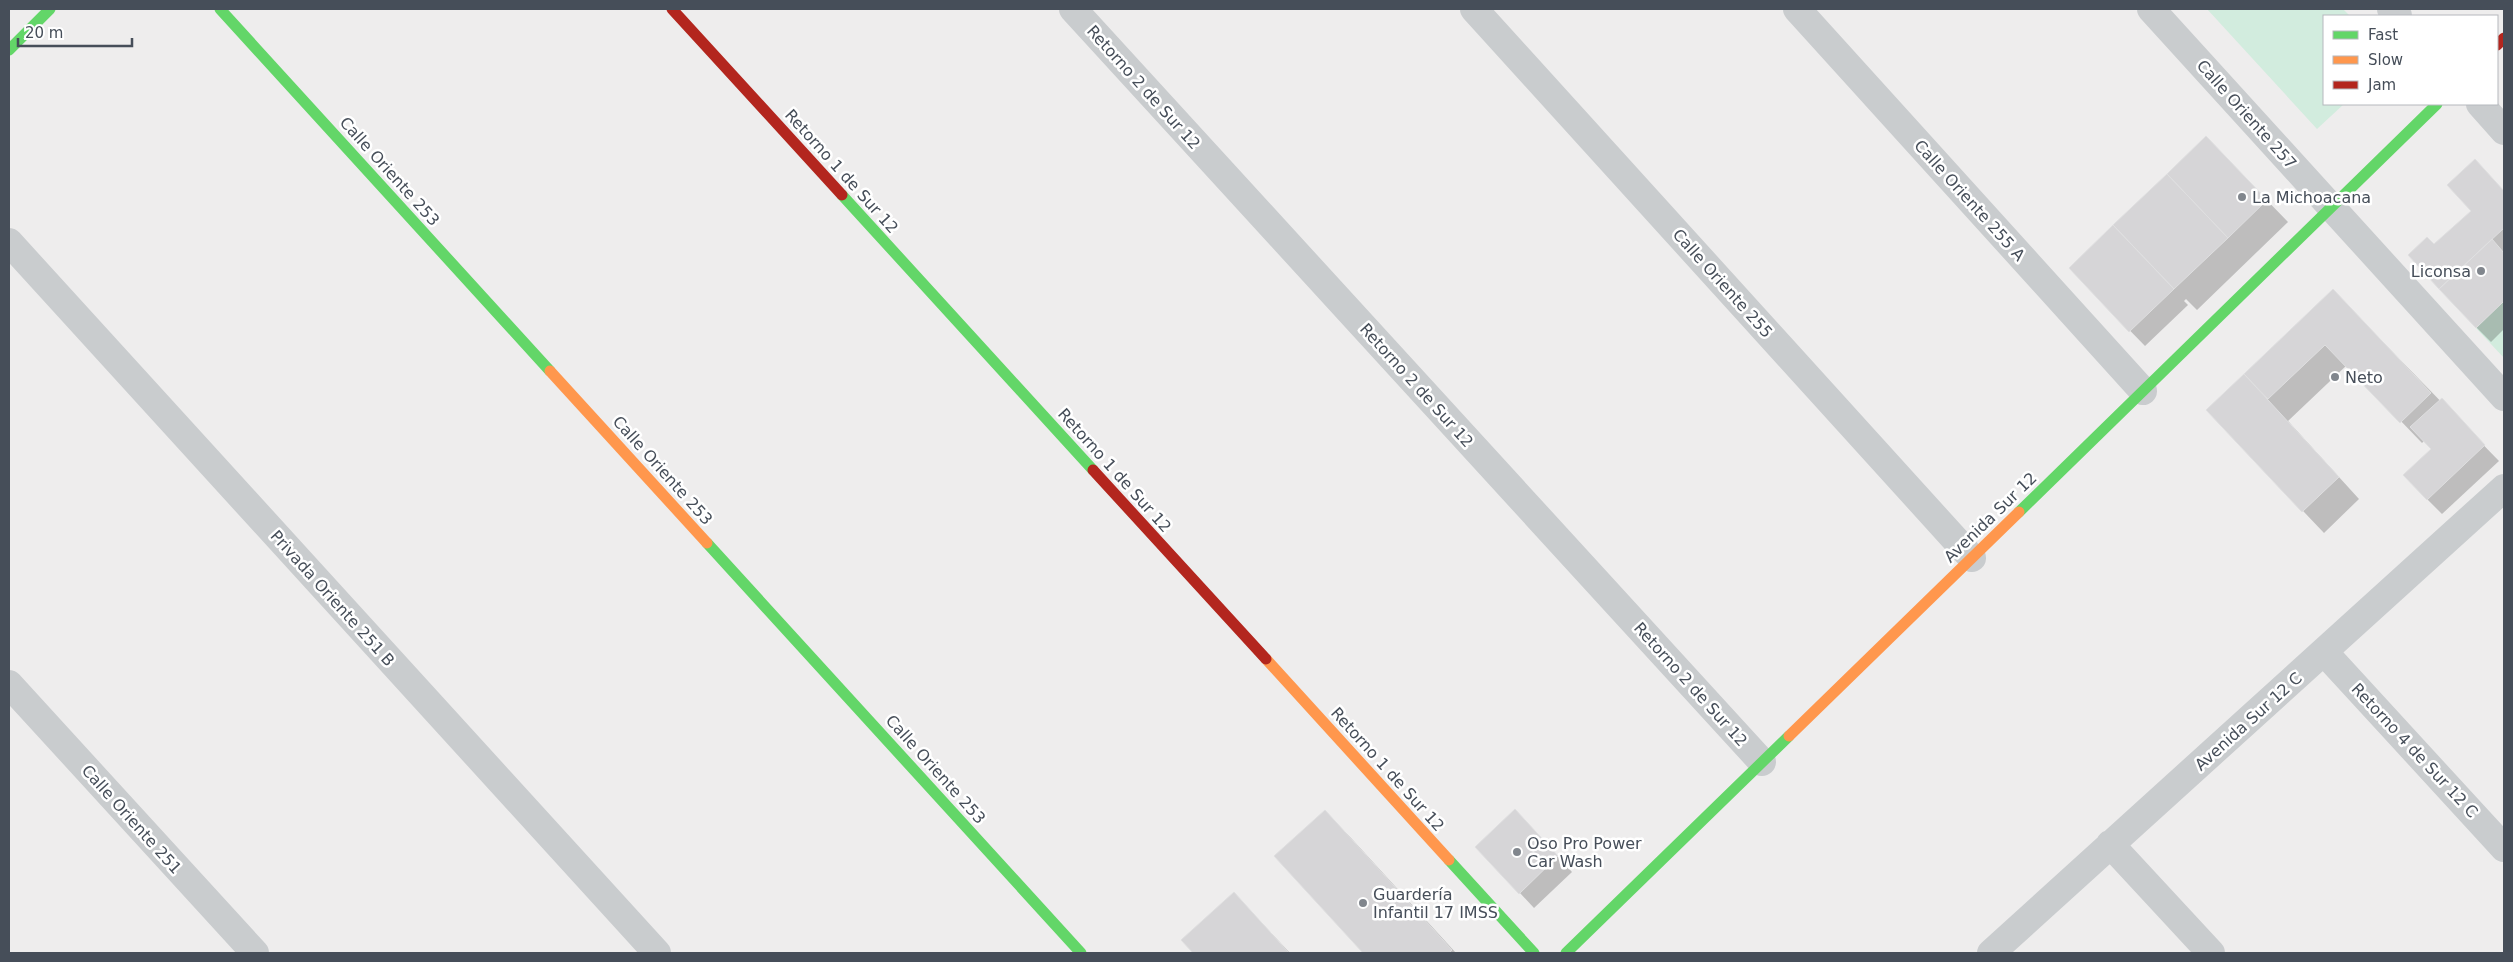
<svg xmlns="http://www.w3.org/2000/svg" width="2513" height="962" font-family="'DejaVu Sans',sans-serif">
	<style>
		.green { fill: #d2ecde }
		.shadow { fill: #0003 }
		.building { fill: #d6d5d7; stroke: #dfdfe0 }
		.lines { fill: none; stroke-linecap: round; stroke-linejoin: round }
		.street { stroke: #c9ccce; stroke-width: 28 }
		.fast { stroke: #63d668; stroke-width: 11 }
		.slow { stroke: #ff974d; stroke-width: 11 }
		.jam { stroke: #b3261e; stroke-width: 11 }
		.poi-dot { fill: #81868d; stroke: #fff; stroke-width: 2 }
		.labels { text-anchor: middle; stroke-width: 5; stroke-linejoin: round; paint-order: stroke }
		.street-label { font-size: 16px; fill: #464e59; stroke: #fff }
		.poi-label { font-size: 16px; fill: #464e59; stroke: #fff; text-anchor: start }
	</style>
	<rect width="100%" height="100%" fill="#eeeded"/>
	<path class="green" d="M2207,9H2343L2350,16H2324V104H2344L2317,129Z
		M2504,301V358L2476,328Z"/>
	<path class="shadow" d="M2227,159L2288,222L2197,310L2186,299L2184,301L2188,305L2145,346L2070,269Z
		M2489,176L2504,192V329L2491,342L2476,327L2434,246L2472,211Z
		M2333,291L2499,461L2442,514L2427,499L2433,449L2424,441L2422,443L2347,365L2288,421L2359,499L2324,533L2207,410Z
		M1325,811L1351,838L1456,953H1364L1276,856Z
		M1530,826L1572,872L1534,908L1520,893Z
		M1234,894L1260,921L1290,953H1195L1183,940Z"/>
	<path class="building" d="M2206,136L2267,200L2228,238L2167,174Z
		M2475,159L2504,191V228L2439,289L2408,255L2427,237L2434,244L2471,211L2447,185Z
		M2167,174L2228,238L2174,289L2113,225Z
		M2113,225L2174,289L2129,332L2069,268Z
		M2492,239L2504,253V301L2476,328L2439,289Z
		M2333,289L2431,393L2400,423L2325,345L2268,399L2244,374Z
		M2244,374L2339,477L2302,512L2206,410Z
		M2442,398L2485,445L2427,500L2403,475L2431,449L2410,427Z
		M1515,809L1558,856L1519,894L1475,847Z
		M1325,810L1452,950L1449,953H1363L1274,856Z
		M1234,892L1289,953H1193L1181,940Z"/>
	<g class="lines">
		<path class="street" d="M1073,9L1762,762
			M1474,9L1972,558
			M1797,9L2143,391
			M2151,9L2504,397
			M2391,9L2398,16
			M2480,104L2504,131
			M9,242L657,953
			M2325,653L2504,848
			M9,684L255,953
			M2110,844L2211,953
			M1991,953L2504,488"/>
		<path class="fast" d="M220,9L550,371
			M9,50L50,9
			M842,195L1093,470
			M2019,512L2437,104
			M707,543L1081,953
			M1449,860L1534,953
			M1566,953L1789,736"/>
		<path class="slow" d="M550,371L707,543
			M1266,659L1449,860
			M1789,736L2019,512"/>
		<path class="jam" d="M672,9L842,195
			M2497,45L2504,38
			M1093,470L1266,659"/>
	</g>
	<g class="poi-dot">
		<circle cx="2242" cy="197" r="5"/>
		<circle cx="2481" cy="271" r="5"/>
		<circle cx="2335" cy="377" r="5"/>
		<circle cx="1517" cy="852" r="5"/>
		<circle cx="1363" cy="903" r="5"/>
	</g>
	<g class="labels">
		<g class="street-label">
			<text transform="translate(1144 87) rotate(48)" y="6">Retorno 2 de Sur 12</text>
			<text transform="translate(2247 114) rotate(48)" y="6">Calle Oriente 257</text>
			<text transform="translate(390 171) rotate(48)" y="6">Calle Oriente 253</text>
			<text transform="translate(842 171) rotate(48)" y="6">Retorno 1 de Sur 12</text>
			<text transform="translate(1970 200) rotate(48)" y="6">Calle Oriente 255 A</text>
			<text transform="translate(1723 283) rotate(48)" y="6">Calle Oriente 255</text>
			<text transform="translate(1417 385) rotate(48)" y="6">Retorno 2 de Sur 12</text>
			<text transform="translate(663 470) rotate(48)" y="6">Calle Oriente 253</text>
			<text transform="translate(1115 470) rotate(48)" y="6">Retorno 1 de Sur 12</text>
			<text transform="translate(1990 517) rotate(-44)" y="6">Avenida Sur 12</text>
			<text transform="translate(333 598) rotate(48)" y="6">Privada Oriente 251 B</text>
			<text transform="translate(1691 684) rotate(48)" y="6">Retorno 2 de Sur 12</text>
			<text transform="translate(2248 721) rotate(-42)" y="6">Avenida Sur 12 C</text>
			<text transform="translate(2415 750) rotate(47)" y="6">Retorno 4 de Sur 12 C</text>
			<text transform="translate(936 769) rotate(48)" y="6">Calle Oriente 253</text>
			<text transform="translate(1388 769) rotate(48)" y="6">Retorno 1 de Sur 12</text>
			<text transform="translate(132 819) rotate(48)" y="6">Calle Oriente 251</text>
		</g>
		<g class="poi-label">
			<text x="2252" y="203">La Michoacana</text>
			<text x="2471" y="277" text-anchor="end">Liconsa</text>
			<text x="2345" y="383">Neto</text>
			<text x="1527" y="849">Oso Pro Power<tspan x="1527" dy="18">Car Wash</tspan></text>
			<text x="1373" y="900">Guardería<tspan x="1373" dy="18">Infantil 17 IMSS</tspan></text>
		</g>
	</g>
	<rect width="2513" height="962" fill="none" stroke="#464e59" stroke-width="20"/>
	<rect x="2323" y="15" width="175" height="90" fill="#ffffff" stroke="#b5b8bd"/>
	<rect x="2333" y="31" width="25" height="8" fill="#63d668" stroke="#b5b8bd"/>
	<text x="2368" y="40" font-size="15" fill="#464e59">Fast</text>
	<rect x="2333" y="56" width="25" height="8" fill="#ff974d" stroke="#b5b8bd"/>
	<text x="2368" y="65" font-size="15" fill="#464e59">Slow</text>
	<rect x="2333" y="81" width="25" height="8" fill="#b3261e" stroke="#b5b8bd"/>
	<text x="2368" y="90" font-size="15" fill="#464e59">Jam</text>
	<path d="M18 38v8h114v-8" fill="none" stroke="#464e59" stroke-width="2.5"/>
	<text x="25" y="38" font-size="15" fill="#464e59" stroke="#ffffff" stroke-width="4" paint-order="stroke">20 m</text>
</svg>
